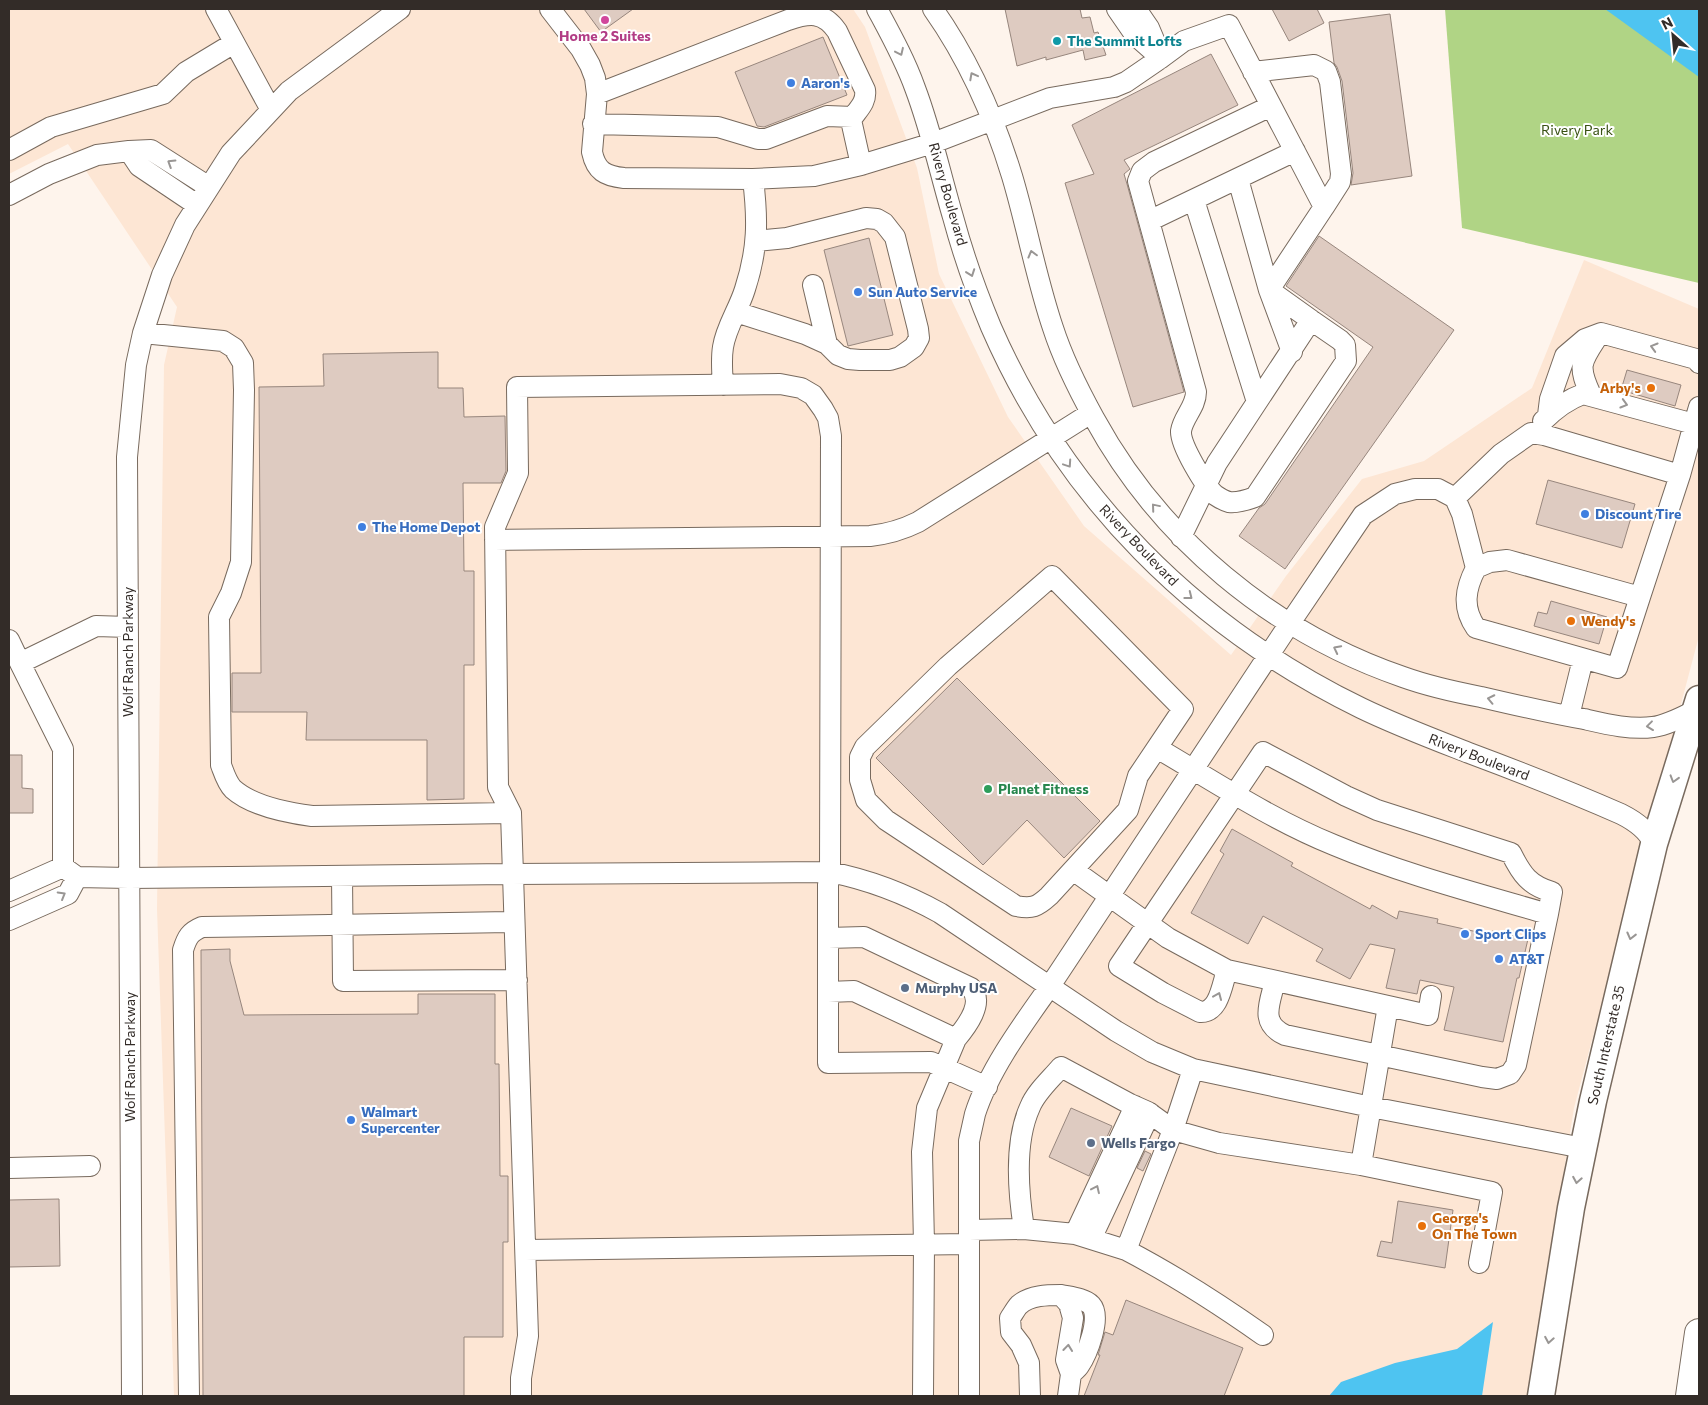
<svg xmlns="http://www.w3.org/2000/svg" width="1708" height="1405" font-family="Commissioner,sans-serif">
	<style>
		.built { fill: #fde6d4 }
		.green { fill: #b0d485 }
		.water { fill: #4ec4f1 }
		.building { fill: #decbc1; stroke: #97867d }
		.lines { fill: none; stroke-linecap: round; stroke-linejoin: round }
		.minor-casing { stroke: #786a5e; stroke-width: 22 }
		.major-casing { stroke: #786a5e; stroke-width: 29 }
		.highway-casing { stroke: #786a5e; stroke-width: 30 }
		.minor { stroke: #fff; stroke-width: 20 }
		.major { stroke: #fff; stroke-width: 26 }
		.highway { stroke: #fff; stroke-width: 28 }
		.oneway { stroke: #999694 }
		.hotel-dot { fill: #d1479c; stroke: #fff; stroke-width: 2 }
		.culture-dot { fill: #0f9aa8; stroke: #fff; stroke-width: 2 }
		.shop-dot { fill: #3f7fe0; stroke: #fff; stroke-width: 2 }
		.food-dot { fill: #e8710a; stroke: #fff; stroke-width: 2 }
		.leisure-dot { fill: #2e9e5b; stroke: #fff; stroke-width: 2 }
		.service-dot { fill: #5c6f8a; stroke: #fff; stroke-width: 2 }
		.labels { text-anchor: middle; stroke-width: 4; stroke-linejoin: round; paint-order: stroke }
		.hotel-label { font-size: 14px; font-weight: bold; fill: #b23c85; stroke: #fff }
		.culture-label { font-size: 14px; font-weight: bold; fill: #0d838f; stroke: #fff; text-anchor: start }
		.shop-label { font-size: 14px; font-weight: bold; fill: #366cbe; stroke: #fff; text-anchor: start }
		.park-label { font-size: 14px; fill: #395113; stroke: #fff }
		.street-label { font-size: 14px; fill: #332c28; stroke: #fff }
		.food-label { font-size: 14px; font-weight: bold; fill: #c56008; stroke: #fff; text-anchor: start }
		.leisure-label { font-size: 14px; font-weight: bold; fill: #27864d; stroke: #fff; text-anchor: start }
		.service-label { font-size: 14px; font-weight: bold; fill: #4e5e75; stroke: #fff; text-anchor: start }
	</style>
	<rect width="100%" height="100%" fill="#fef4ec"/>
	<path class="built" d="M9,9H853L865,27L917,168L939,274L1008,417L1084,526L1231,655L1286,576L1362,479L1424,461L1532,388L1584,260L1699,309V636L1574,1108L1528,1396H174L157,909L164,365L177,307L68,144L9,174Z"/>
	<path class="green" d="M1445,9H1699V283L1462,228Z"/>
	<path class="water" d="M1605,9H1699V77Z
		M1493,1322L1482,1396H1329L1341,1382L1395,1363L1457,1349Z"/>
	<path class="building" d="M584,9H633L601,32Z
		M1005,9H1080L1082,18L1090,17L1094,33L1098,32L1106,55L1085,60L1083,50L1046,60V57L1017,66Z
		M1272,9H1317L1324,23L1289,41Z
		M1390,14L1412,176L1351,185L1353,173L1342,81L1337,67L1334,63L1329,22Z
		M823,37L847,95L764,127L757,126L735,72Z
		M1211,54L1238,105L1124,160L1130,169L1124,174L1127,184L1184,392L1133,407L1065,183L1094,174L1072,125Z
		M1319,236L1454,330L1285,569L1239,536L1259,508L1265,504L1373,347L1286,286Z
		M869,238L893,335L848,346L824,250Z
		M438,352V388H463L464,417L505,416L506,471L501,483H463L464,571H474V665H464V799L427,800V740H306L307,712H232V673H261L259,387L324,386L323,354Z
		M1627,370L1681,385L1675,406L1621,390Z
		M1548,480L1635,504L1622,548L1536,524Z
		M1551,601L1607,617L1599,644L1534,626L1538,612L1547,614Z
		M957,678L1100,821L1064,858L1027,820L983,865L876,758Z
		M9,755H22V788L33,789V813H9Z
		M1232,829L1293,863L1291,866L1370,909L1372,905L1397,919L1399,911L1438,919L1437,923L1491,935L1492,931L1528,939L1519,978H1517L1503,1042L1444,1030L1454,987L1420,980L1417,994L1386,988L1395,949L1370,944L1350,979L1316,961L1323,949L1263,916L1248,944L1191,913L1224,854L1220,851Z
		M230,949V961L244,1015L418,1014V994H495V1064H499L500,1176H508V1242H503V1337H464V1396H203L201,950Z
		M1071,1108L1112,1126L1089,1176L1049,1157Z
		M1145,1151L1151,1154L1143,1171L1137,1168Z
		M59,1199L60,1266L9,1267V1200Z
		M1398,1201L1453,1210L1445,1268L1377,1256L1381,1241L1392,1243Z
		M1126,1300L1243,1348L1224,1396H1084L1100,1355H1098L1105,1332L1113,1335Z"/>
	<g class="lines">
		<g class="minor-casing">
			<path id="minor" d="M216,9L271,110
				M550,9L581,49L590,65L595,78L597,94L592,152C596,171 605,176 624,178L753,179L814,176L861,165L933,143L1050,98L1114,87L1126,82L1161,58L1184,41L1229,25L1324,207L1269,290L1311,320L1217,463L1181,537
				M877,9C891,35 905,60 915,88C931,130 940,173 953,217C963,254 976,291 991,327C1065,497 1195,627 1361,708C1396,725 1433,739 1469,753C1520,772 1571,792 1621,814C1635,821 1648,830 1654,844
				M933,9C969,60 994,117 1012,176C1027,226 1036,278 1053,328C1063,359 1078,389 1094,418C1160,539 1272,632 1403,677C1428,686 1455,692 1481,697C1515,705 1549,713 1584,719C1606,724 1630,730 1653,727C1668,725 1682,717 1696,710
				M1117,9L1135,35L1161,58
				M1136,9L1149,28L1160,54
				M1253,72L1314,65L1326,71L1330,82L1341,174L1340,182L1324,207
				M597,94L788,20C809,13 823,11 837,31L865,90C867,103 857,110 851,120L861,165
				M1271,106L1154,162L1142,171L1138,181L1196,392C1196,407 1183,417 1181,431C1180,445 1205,486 1215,495C1218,497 1225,501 1229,502C1238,503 1247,500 1255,497L1346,361L1345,345L1340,340L1311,320
				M593,124L718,127L758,139H766L827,116L853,117
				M9,150L51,127L163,94L186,72L234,43
				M129,151L139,166L197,205
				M1238,179L1269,290L1292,352
				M9,195L49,174L97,155L129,151L151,150L209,187
				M1194,200L1257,402
				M1149,221L1295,151
				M813,285L827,344
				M736,312L805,334L827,344L838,355L848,359L860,360H890L900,357L914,347L919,338L918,329L895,237L884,223L877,219L866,218L787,238L756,241
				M143,333L223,341L234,348L243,363L244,390L241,562L231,593L219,617L221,765C224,773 227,783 233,789C252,806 289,813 312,816L511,813
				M723,385C722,372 721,359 723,347C726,327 739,309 745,289C758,249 758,220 753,179
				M1591,395C1577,365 1581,362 1598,336
				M1548,415L1550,399L1565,356L1585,339L1601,333L1696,359L1699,363
				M1543,421C1554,410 1569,399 1583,394L1694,424L1699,407
				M1680,475L1694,424
				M1455,498L1501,454L1531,433L1544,435L1680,475L1640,597
				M495,540L870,536C888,534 902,530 918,522L1091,413
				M1507,560L1640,597L1617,668L1476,628C1462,608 1465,589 1476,568L1490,562Z
				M1052,576L1183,709L1138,776L1128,810L1049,896C1037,907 1032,909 1016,906L886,820L866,800L860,780V757L865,747L948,666Z
				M9,640L20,663L96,626L128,627
				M20,663L63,749V867
				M1569,716L1583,659
				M1157,748C1215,782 1272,820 1334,845C1403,874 1476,893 1548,914L1516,1065L1510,1074L1497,1079L1482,1077L1285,1035C1259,1023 1270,1003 1275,981
				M342,876L343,981L517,980
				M9,891L63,867L77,877L129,878L513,874L830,872C870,880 904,893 940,913L1116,1031L1152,1052L1193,1069L1371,1107L1583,1148
				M9,920L68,894L77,877
				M828,938L864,937L971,988C985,1003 966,1027 956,1039
				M1227,970C1222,985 1219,1013 1200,1012L1163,993L1119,966L1263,752L1346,796L1377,810L1511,853C1522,875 1529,885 1552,892L1548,914
				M828,992L854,991L956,1039L927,1108L922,1152L924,1244L923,1396
				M1388,1006L1428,1015L1431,996
				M1361,1165L1492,1192L1479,1263
				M9,1168L90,1166
				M1024,1229C1018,1191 1014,1142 1030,1107C1036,1092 1051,1079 1061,1067L1130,1104L1148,1112L1173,1130L1219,1143L1361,1165L1388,1006L1227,970L1168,938L1073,870
				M969,1230L1024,1229L1075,1234L1126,1250L1173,1130L1193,1069
				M1075,1234L1135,1106
				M1091,1239L1150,1113
				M526,1250L969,1244
				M1126,1250C1174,1275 1219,1304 1263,1335
				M1061,1295C1070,1297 1084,1298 1091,1305C1102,1317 1087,1354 1079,1366C1077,1369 1073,1372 1071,1374
				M132,1396L127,457L136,365L143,333L162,275L185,225L231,153L289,91L400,9
				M189,1396L183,950C187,937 190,932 202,927L514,922
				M521,1396V1378L528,1336L511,813L498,787L495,527L518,473L517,387L780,384L801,388L813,395L823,409L828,418L831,436L830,872L828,885V1063L931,1062L987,1087
				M969,1396V1141C971,1132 973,1123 975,1114C989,1070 1023,1024 1050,986L1290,623L1363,515L1395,494L1415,489H1438L1455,498L1462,514L1476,568
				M1030,1396L1029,1363L1021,1345L1011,1332L1010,1318C1013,1314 1016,1308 1019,1305C1030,1295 1048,1295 1061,1295L1069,1304L1073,1318L1066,1360L1071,1374L1068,1396"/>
		</g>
		<g class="major-casing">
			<path id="major" d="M1541,1396L1571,1208L1593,1101L1654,844L1699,699"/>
		</g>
		<g class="highway-casing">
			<path id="highway" d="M1690,1396L1699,1333"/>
		</g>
		<use href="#minor" class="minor"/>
		<use href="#major" class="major"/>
		<use href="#highway" class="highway"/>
	</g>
	<defs><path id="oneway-chevron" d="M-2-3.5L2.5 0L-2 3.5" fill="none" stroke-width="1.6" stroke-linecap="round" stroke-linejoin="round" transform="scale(1.25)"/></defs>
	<g class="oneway">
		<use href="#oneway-chevron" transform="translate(900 52) rotate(65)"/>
		<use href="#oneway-chevron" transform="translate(973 76) rotate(-118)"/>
		<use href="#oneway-chevron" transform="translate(171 163) rotate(-148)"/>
		<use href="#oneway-chevron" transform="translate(1032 254) rotate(-105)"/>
		<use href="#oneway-chevron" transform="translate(971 273) rotate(70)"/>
		<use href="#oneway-chevron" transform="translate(1654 347) rotate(-164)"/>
		<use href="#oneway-chevron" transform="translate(1624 404) rotate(16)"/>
		<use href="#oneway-chevron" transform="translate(1068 464) rotate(56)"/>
		<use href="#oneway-chevron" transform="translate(1155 507) rotate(-130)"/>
		<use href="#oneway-chevron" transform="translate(1189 596) rotate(38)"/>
		<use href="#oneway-chevron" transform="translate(1337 649) rotate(-153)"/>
		<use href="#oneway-chevron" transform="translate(1491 699) rotate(-168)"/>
		<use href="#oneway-chevron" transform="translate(1650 726) rotate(173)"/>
		<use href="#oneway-chevron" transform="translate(1674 779) rotate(107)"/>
		<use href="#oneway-chevron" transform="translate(62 895) rotate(-30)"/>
		<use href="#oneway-chevron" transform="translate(1631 936) rotate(104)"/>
		<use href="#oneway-chevron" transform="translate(1218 996) rotate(-67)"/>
		<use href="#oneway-chevron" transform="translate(1577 1180) rotate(100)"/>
		<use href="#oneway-chevron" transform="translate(1096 1189) rotate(-65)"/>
		<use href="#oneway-chevron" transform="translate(1549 1340) rotate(100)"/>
		<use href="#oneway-chevron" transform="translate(1068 1348) rotate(-84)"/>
	</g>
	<circle class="hotel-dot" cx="605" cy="20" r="5"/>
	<circle class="culture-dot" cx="1057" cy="41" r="5"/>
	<g class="shop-dot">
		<circle cx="791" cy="83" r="5"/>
		<circle cx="858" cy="292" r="5"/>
		<circle cx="1585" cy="514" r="5"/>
		<circle cx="362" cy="527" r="5"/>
		<circle cx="1465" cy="934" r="5"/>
		<circle cx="1499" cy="959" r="5"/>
		<circle cx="351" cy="1120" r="5"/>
	</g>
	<g class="food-dot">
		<circle cx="1651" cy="388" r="5"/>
		<circle cx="1571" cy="621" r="5"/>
		<circle cx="1422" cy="1226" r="5"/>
	</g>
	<circle class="leisure-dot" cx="988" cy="789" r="5"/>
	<g class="service-dot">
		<circle cx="905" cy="988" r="5"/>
		<circle cx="1091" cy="1143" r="5"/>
	</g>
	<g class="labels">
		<g class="hotel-label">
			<text x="605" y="41">Home 2 Suites</text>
		</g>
		<g class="culture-label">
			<text x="1067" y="46">The Summit Lofts</text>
		</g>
		<g class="shop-label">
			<text x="801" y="88">Aaron's</text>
			<text x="868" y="297">Sun Auto Service</text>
			<text x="1595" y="519">Discount Tire</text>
			<text x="372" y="532">The Home Depot</text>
			<text x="1475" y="939">Sport Clips</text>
			<text x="1509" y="964">AT&amp;T</text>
			<text x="361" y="1117">Walmart<tspan x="361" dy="16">Supercenter</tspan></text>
		</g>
		<g class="park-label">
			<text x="1577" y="135">Rivery Park</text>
		</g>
		<g class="street-label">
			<text transform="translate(948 194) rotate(74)" y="5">Rivery Boulevard</text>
			<text transform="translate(1139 545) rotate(46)" y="5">Rivery Boulevard</text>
			<text transform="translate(128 652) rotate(-90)" y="5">Wolf Ranch Parkway</text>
			<text transform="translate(1479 757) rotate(21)" y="5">Rivery Boulevard</text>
			<text transform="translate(1606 1045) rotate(-77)" y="5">South Interstate 35</text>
			<text transform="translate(130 1057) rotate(-90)" y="5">Wolf Ranch Parkway</text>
		</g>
		<g class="food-label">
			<text x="1641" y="393" text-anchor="end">Arby's</text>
			<text x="1581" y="626">Wendy's</text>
			<text x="1432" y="1223">George's<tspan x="1432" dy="16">On The Town</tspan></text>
		</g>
		<g class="leisure-label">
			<text x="998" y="794">Planet Fitness</text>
		</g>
		<g class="service-label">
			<text x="915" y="993">Murphy USA</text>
			<text x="1101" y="1148">Wells Fargo</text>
		</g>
	</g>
	<rect width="1708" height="1405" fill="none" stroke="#332c28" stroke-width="20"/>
	<g transform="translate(1673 35) rotate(333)" stroke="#ffffff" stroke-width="4" paint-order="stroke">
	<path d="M0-4L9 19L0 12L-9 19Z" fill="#332c28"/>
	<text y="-8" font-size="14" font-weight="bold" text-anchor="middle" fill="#332c28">N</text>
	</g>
</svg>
